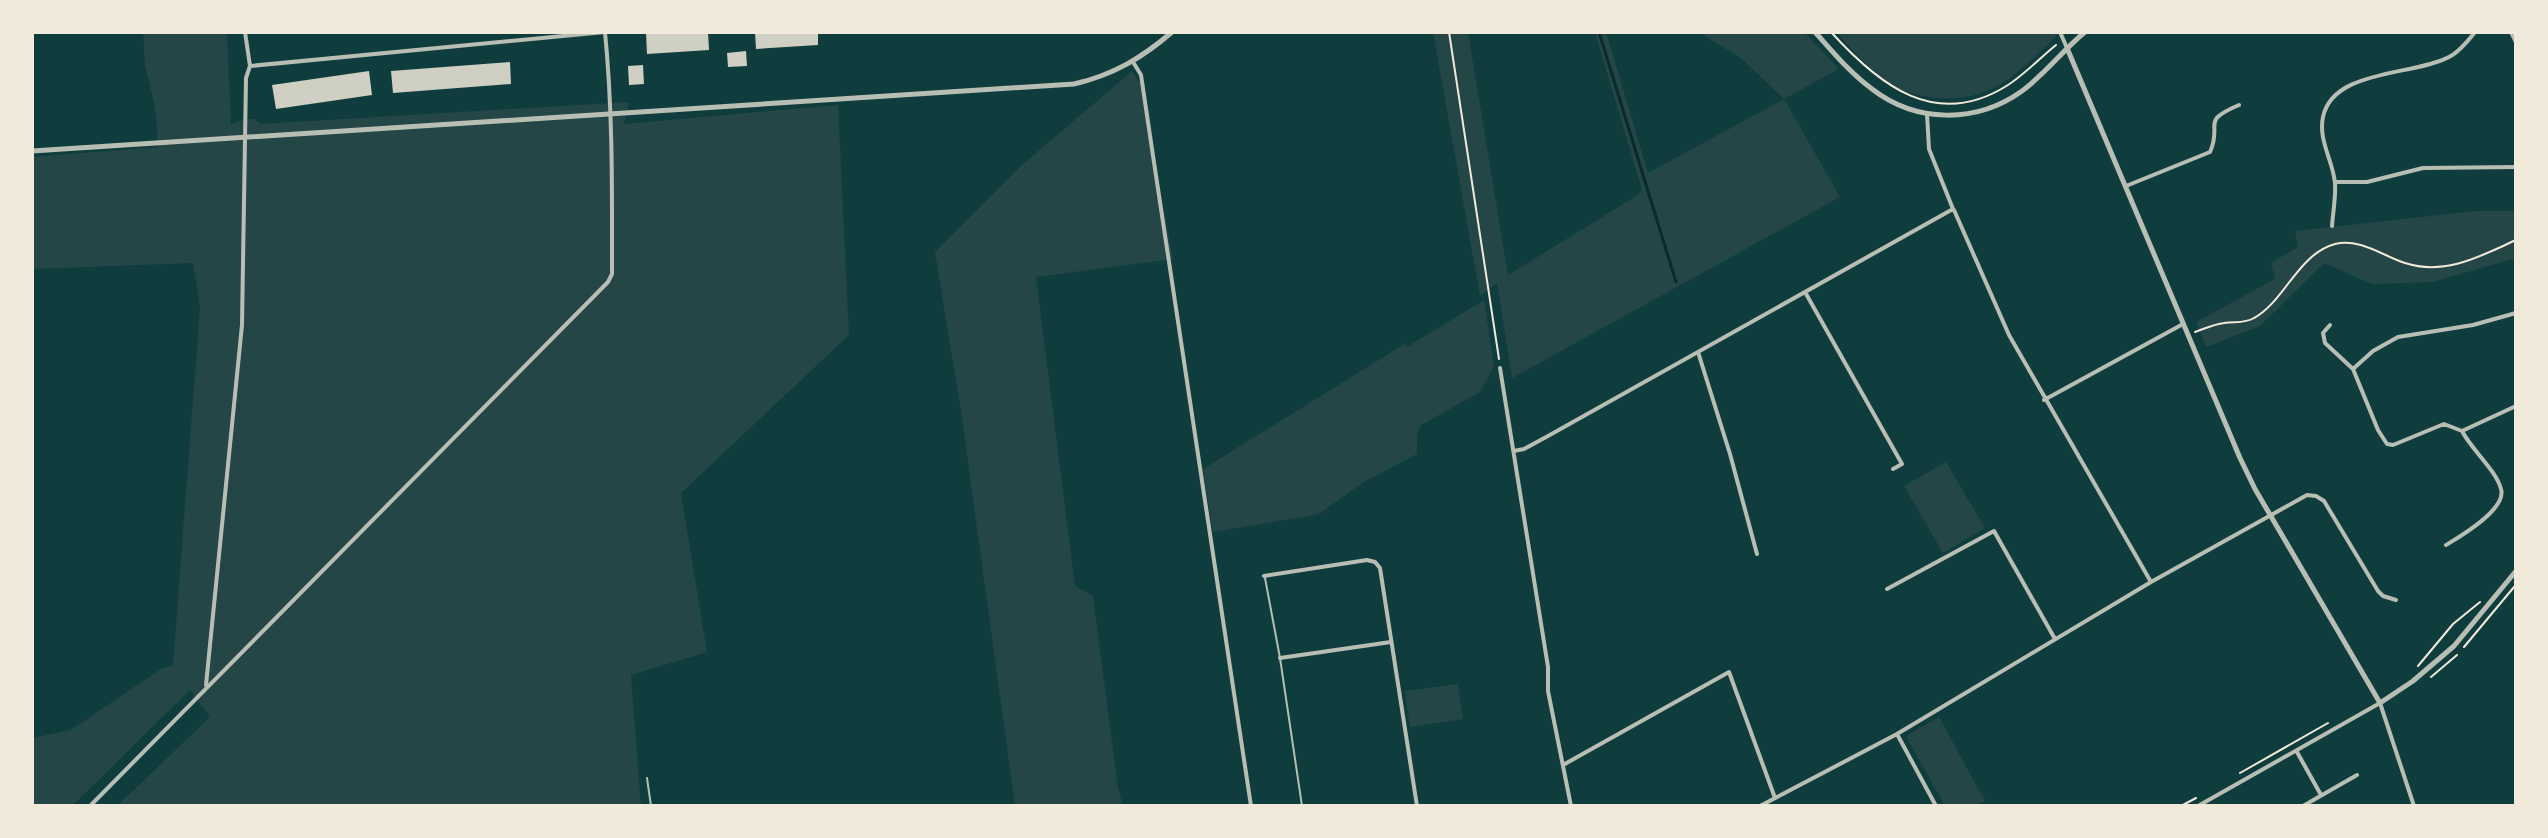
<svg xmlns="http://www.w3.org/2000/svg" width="2548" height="838" font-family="Cabin,sans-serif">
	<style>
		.green { fill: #244646 }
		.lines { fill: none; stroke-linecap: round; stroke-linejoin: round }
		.stream { stroke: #0a2a2b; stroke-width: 3 }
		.building { fill: #cfcfc3 }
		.path { stroke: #f1e9da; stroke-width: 2 }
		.service { stroke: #b8beb3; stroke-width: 2 }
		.minor { stroke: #b8beb3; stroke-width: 4 }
		.tertiary { stroke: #b8beb3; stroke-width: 5 }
	</style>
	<rect width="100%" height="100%" fill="#0f3d3e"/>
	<path class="green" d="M143,32H227L231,125C239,120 245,119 254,119L260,124L629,102L624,124L838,105L849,335L681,493L707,652L631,675L641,806H117L210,717L190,690L72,806H32V738L71,730L161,669L173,665L200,307L193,263L32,269V157L158,147L155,107L145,65Z
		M1433,32H1468L1508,275L1638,195L1642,190L1595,32H1606L1648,173L1784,99L1741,58L1698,32H1804L1839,69L1784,99L1840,197L1512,378L1497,283L1480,296Z
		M1836,32H2060C2020,72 1990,106 1929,97C1911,94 1893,89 1879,76C1863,63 1850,47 1836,32Z
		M1132,71L1140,84L1173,259L1036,277L1075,586L1093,596L1118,788L1123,806H1015L961,411L935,252L1022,165Z
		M2476,211H2516V258L2433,282L2372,284L2324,263L2260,326L2206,347L2196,322L2275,279L2271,263L2298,247L2295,231Z
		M1484,300L1494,366L1480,392L1421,425L1417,434V454L1362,483L1319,514L1213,532L1203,469L1406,343L1407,347Z
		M1946,462L1985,528L1943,553L1904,486Z
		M1458,684L1463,719L1410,727L1405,691Z
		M1939,717L1985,801L1975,806H1945L1906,736Z"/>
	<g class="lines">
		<path class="stream" d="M1599,32L1676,282"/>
	</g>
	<path class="building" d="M708,32L709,50L647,54L646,33Z
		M755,32H818V45L756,49Z
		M746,51L747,66L728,67L727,53Z
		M510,62L511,84L393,93L391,71Z
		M643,65L644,84L629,85L628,66Z
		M369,71L372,95L276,109L272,85Z"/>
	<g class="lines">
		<path class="path" d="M1449,32L1499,359
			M1831,32C1879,85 1936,131 2008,85C2025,74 2040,58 2056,45
			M2195,332C2204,329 2214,324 2224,323C2235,321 2244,324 2254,318C2284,302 2298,254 2335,244C2360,238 2383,256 2405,263C2445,276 2481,256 2516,240
			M2464,647L2514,587
			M2418,666L2453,624L2480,602
			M2431,677L2457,655
			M2240,773L2328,723
			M2181,806L2196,798"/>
		<path class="service" d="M1265,578L1280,658L1302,806
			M647,778L651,806"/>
		<path class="minor" d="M2060,32L2067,48
			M2511,32L2516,42
			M1133,62L1141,75L1152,149L1251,806
			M250,66L605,32
			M2335,182H2367L2423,168L2516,167
			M2126,186L2210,152C2223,123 2199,122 2239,105
			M1954,210L2009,335L2151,582
			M2332,226C2333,212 2336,197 2335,183C2333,161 2318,140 2323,117C2333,69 2413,76 2449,57C2459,52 2468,41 2475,32
			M1805,292L1902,464L1893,469
			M2330,325L2323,333L2325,343L2353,369L2373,351L2398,337L2473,325L2516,313
			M1698,352L1730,454L1757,554
			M1500,368L1548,667V691L1571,806
			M2353,369L2378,430L2387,444L2393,445L2444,424L2462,431L2516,406
			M2044,400L2183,324
			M1514,451L1524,449L1548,436L1953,209L1929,149L1927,114
			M2446,545C2461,536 2507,509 2501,489C2496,470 2471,449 2462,431
			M1264,576L1367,560L1375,562L1380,568L1417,806
			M1887,589L1994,531L2055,639
			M1280,658L1391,642
			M206,685L242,325L246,78L250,66L245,32
			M1897,734L1936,806
			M2297,752L2321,795
			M1563,765L1729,672L1775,798
			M90,806L608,282L612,274C612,193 613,113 605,32
			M1760,806L1897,734L2151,582L2307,495L2316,496L2324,501L2378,591L2383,596L2396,600
			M2198,806L2380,703L2414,806
			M2303,806L2357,775"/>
		<path class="tertiary" d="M1815,32C1833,52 1850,73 1872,89C1916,123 1976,124 2022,91C2045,74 2063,50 2085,32
			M2067,48L2240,458L2255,489L2380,703L2413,681L2454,646L2516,571
			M32,151L1074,84C1113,75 1142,58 1172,32"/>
	</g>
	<rect width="2548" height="838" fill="none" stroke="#f1e9da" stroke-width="68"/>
</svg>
